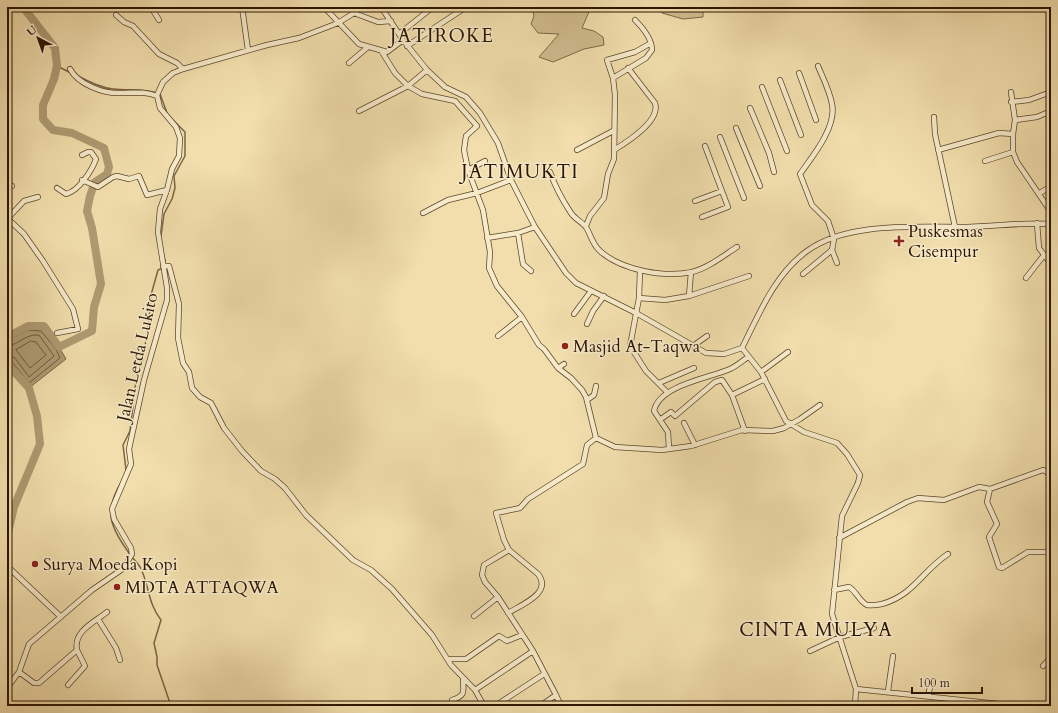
<svg xmlns="http://www.w3.org/2000/svg" width="1058" height="713" font-family="Cardo,serif">
	<style>
		.green { fill: #d0bc8f; stroke: #7e6848 }
		.water { fill: #ae9a72; stroke: #7a6545 }
		.lines { fill: none; stroke-linecap: round; stroke-linejoin: round }
		.shore { stroke: #6d583a; stroke-width: 1 }
		.stream { stroke: #7a6545; stroke-width: 1.5 }
		.river { stroke: #ae9a72; stroke-width: 8 }
		.minor-casing { stroke: #5d472c; stroke-width: 6 }
		.minor { stroke: #f6eac9; stroke-width: 4.5 }
		.poi-dot { fill: #8f2418; stroke: #f6eac9; stroke-width: 1.5 }
		.labels { text-anchor: middle; stroke-width: 3; stroke-linejoin: round; paint-order: stroke }
		.poi-label { font-size: 17px; fill: #2c1502; stroke: #f6eac9; text-anchor: start }
		.street-label { font-size: 17px; fill: #2c1502; stroke: #f6eac9 }
		.quarter-label { font-size: 19px; letter-spacing: 1px; fill: #2c1502; stroke: #f6eac9 }
	</style>
	<rect width="100%" height="100%" fill="#f1deac"/>
	<filter id="stains"><feTurbulence type="fractalNoise" baseFrequency=".005" numOctaves="4"/><feColorMatrix values="0 0 0 0 .2 0 0 0 0 .09 0 0 0 0 .02 0 0 0 .5 -.17"/></filter>
	<radialGradient id="worn" r=".72"><stop offset=".6" stop-color="#630" stop-opacity="0"/><stop offset="1" stop-color="#630" stop-opacity=".3"/></radialGradient>
	<path class="green" d="M532,7H591L582,28L594,31L603,37L604,45L584,49L553,62L539,57L559,34L538,33L531,24L534,16Z
		M659,7H703V17L683,19L662,13Z"/>
	<path class="water" d="M28,326L44,327L59,347L66,359L29,388C11,378 3,356 9,336Z"/>
	<g class="lines">
		<path class="shore" d="M7,341L28,330L41,331L56,349L60,358L29,383L12,362L7,360
			M31,341L36,342L46,355L30,368L16,350Z
			M7,346C19,345 24,334 39,335L54,356L29,377L15,358L7,355"/>
		<path class="stream" d="M57,66L69,72
			M78,76C89,82 101,88 113,89C130,91 145,88 160,94L167,113
			M161,236L164,214L172,199L175,188L174,176L185,156V132L171,118
			M164,256L166,266
			M126,470L123,445L130,431L136,380L143,359L149,320L151,295L158,270L163,268
			M122,481C102,513 111,527 131,556C135,561 140,565 142,571C149,588 149,605 161,620L154,643L157,657V665L171,706"/>
		<path class="river" d="M7,343L9,336L28,326H44L59,347L92,331L94,307L101,284L92,228L87,211L90,196L95,182L107,174L109,167L104,148L72,133L53,130L43,119V105L54,79L57,66L55,48L23,7
			M7,360L10,367L29,388L37,416L40,444L14,507L7,537"/>
		<g class="minor-casing">
			<path id="minor" d="M151,7L159,20
				M242,7L248,50
				M324,7L359,44L387,52L403,40
				M381,7L403,40L427,70L445,87L466,97L480,113L498,143L511,180L535,227L566,273L576,283L636,313L706,353L724,354L742,348C759,314 775,274 807,251C846,222 914,227 960,227C991,227 1021,222 1051,224
				M116,15L124,22L133,26L159,54L177,63L183,69
				M399,34L433,7
				M407,46L466,7
				M382,52L395,73L408,86L422,94L455,101L477,126L466,136L464,150L468,170L483,210L490,252L489,268L497,286L522,317L539,345L544,349L558,368L571,378L582,390L586,397L596,438L615,447L662,450L691,446L742,430L773,431L784,428L800,419L820,405
				M349,63L368,47
				M818,66C823,78 830,92 832,104C837,127 812,157 800,174L812,205L828,221L834,239L832,250L837,263
				M70,69C78,84 103,94 121,93C134,93 144,91 157,96
				M799,73L816,120
				M613,78L646,58L652,50C652,39 643,28 635,20
				M780,80L801,135
				M762,87L787,151
				M1011,92L1015,120L1013,134V152L1017,162L1051,212
				M1011,102L1029,100L1051,92
				M750,108L769,153L774,172
				M359,111L408,86L427,70
				M934,117L935,134L955,227
				M1015,120L1037,117L1051,111
				M736,128L760,186
				M720,137L744,198
				M577,150L613,131
				M614,150C627,142 661,121 655,103L628,68
				M938,150L999,133L1013,134
				M985,161L1013,152
				M468,170L485,161
				M550,172C555,186 563,201 571,213C575,219 582,222 586,227C591,235 592,244 600,251C621,270 664,278 692,272C708,268 723,256 737,247
				M82,180L98,187L113,177L117,176L129,179L139,176L147,195L167,190
				M7,187L12,186
				M57,188L66,194C79,191 92,170 96,159L91,152H88L82,155
				M1040,193L1051,186
				M695,201L722,191
				M423,213L448,200L477,193L511,180
				M702,217L728,207L705,146
				M7,218L24,234L43,261L73,309L78,329L57,333
				M8,218L24,201L38,197
				M1037,223L1039,248L1051,264
				M586,226L590,216L604,198L608,174L614,159L615,95L613,78L607,60L635,52L651,43
				M518,233L523,264L531,271
				M487,238L518,233L535,227
				M163,266H169L179,304L178,338L183,363L189,372L192,388L200,397L211,403L224,428L242,451L261,471L275,479L285,488L306,515L353,560L371,570L392,589L432,635L451,665L475,690L484,706
				M640,271L639,298L630,346L646,371L668,393
				M803,274L832,250
				M1026,278L1044,255
				M689,296L691,272
				M639,298L665,300L689,296L749,276
				M574,314L591,291
				M587,324L593,311L604,296
				M498,336L522,317
				M693,346L707,336
				M742,348L761,372L786,421L804,432L837,443L847,454L860,475L858,483L842,516L832,614L856,689L855,706
				M558,368L564,364
				M761,372L788,352
				M659,383L694,368
				M587,400L594,395L596,386
				M661,419L671,412L675,416L715,382L722,380L732,395
				M684,423L695,445
				M745,431L732,395L765,379
				M669,448L668,432L654,411C659,385 710,378 730,369C737,366 742,361 748,357
				M990,489L987,502L997,524L989,537L999,567L1002,568L1028,552H1051
				M839,538L907,502L918,498L944,500L979,487L990,489L1043,470L1047,472L1051,477
				M509,550L484,565L482,575L485,582L498,597L533,651L556,695L540,706
				M7,566L61,617
				M834,590L849,587C857,592 859,601 867,605C872,606 877,605 882,604C914,595 922,571 948,554
				M508,613C521,605 553,593 538,574L509,550L504,540L496,513L520,508L528,499L583,464L587,445L596,438
				M474,616L498,597
				M98,619L116,648L120,660
				M810,651L840,637L874,628
				M448,659H466L499,636L507,641L522,635
				M1043,666L1051,657
				M19,672L34,683H39L77,650C73,631 95,622 107,612
				M68,685L85,666L77,650
				M7,688L19,672L29,644L92,590L124,568L132,554L131,548L114,519L112,509L131,464L129,449L144,380L167,300V288L158,232L160,209L167,190L172,169L179,156L180,138L176,127L160,108L157,95L163,82L173,73L183,69L267,45L299,38L338,23L354,13L378,22L391,21
				M856,689L1019,706
				M475,690L533,651
				M888,691L893,656
				M556,695L561,706
				M928,696L931,683
				M452,700C467,695 463,691 463,679
				M495,706L544,674"/>
		</g>
		<use href="#minor" class="minor"/>
	</g>
	<g class="poi-dot">
		<path d="M897 235h4v4h4v4h-4v4h-4v-4h-4v-4h4z"/>
		<circle cx="565" cy="346" r="4"/>
		<circle cx="35" cy="564" r="4"/>
		<circle cx="117" cy="587" r="4"/>
	</g>
	<g class="labels">
		<g class="poi-label">
			<text x="908" y="237">Puskesmas<tspan x="908" dy="20">Cisempur</tspan></text>
			<text x="573" y="352">Masjid At-Taqwa</text>
			<text x="43" y="570">Surya Moeda Kopi</text>
			<text x="125" y="593">MDTA ATTAQWA</text>
		</g>
		<g class="street-label">
			<text transform="translate(137 357) rotate(-77)" y="6">Jalan Letda Lukito</text>
		</g>
		<g class="quarter-label">
			<text x="442" y="42">JATIROKE</text>
			<text x="520" y="178">JATIMUKTI</text>
			<text x="816" y="636">CINTA MULYA</text>
		</g>
	</g>
	<rect width="1058" height="713" fill="none" stroke="#f1deac" stroke-width="24"/>
	<rect x="8" y="8" width="1042" height="697" fill="none" stroke="#2c1502" stroke-width="2"/>
	<rect x="12" y="12" width="1034" height="689" fill="none" stroke="#2c1502"/>
	<g transform="translate(38 38) rotate(319)" stroke="#f6eac9" stroke-width="3" paint-order="stroke">
	<path d="M0-3L7 15L0 10L-7 15Z" fill="#2c1502"/>
	<text y="-6" font-size="11" font-weight="bold" text-anchor="middle" fill="#2c1502">U</text>
	</g>
	<path d="M912 687v6h70v-6" fill="none" stroke="#2c1502" stroke-width="2"/>
	<text x="918" y="687" font-size="12" fill="#2c1502" stroke="#f6eac9" stroke-width="3" paint-order="stroke">100 m</text>
	<rect width="100%" height="100%" filter="url(#stains)"/>
	<rect width="100%" height="100%" fill="url(#worn)"/>
</svg>
